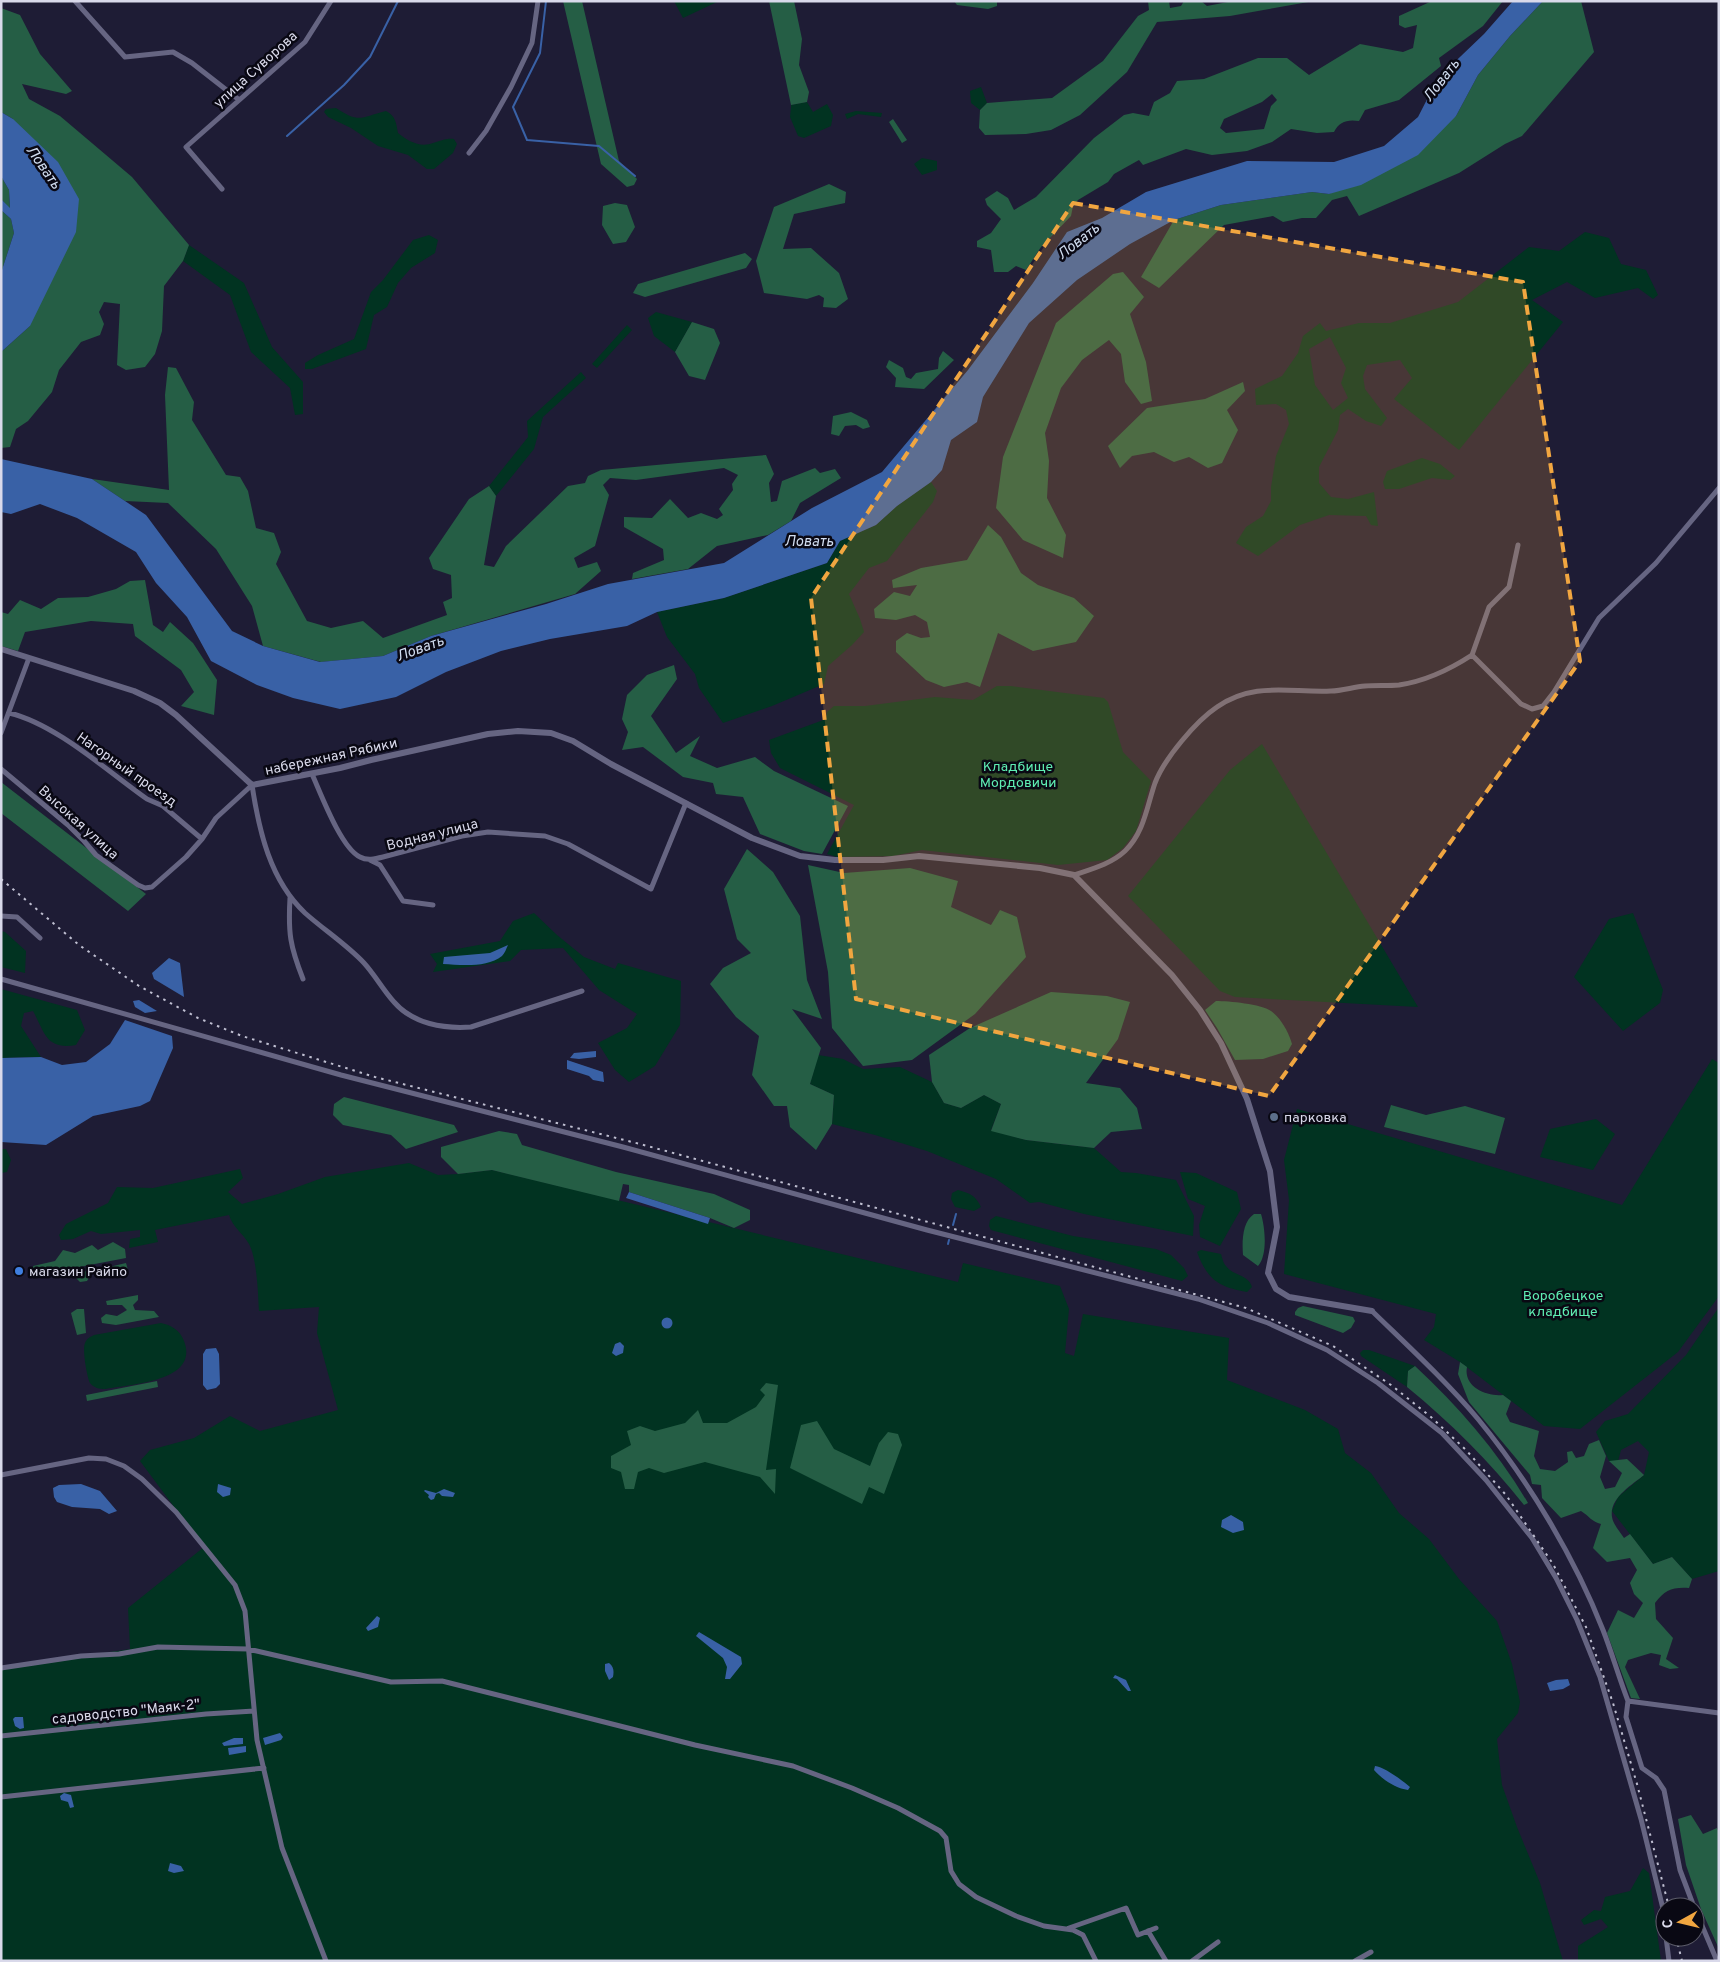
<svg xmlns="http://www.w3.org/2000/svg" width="1720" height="1962" font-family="Overpass,sans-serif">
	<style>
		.green { fill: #013321; fill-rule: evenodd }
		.forest { fill: #255e45; fill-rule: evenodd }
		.water { fill: #3961a6 }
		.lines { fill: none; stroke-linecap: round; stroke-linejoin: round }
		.stream { stroke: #3961a6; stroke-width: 2 }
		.minor { stroke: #666582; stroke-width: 5 }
		.tertiary { stroke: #666582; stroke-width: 6 }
		.rail { stroke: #bfbfd1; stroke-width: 2; stroke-dasharray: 2.5 5; stroke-linecap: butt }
		.marked { fill: #f1a640; fill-opacity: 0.2; stroke: #f1a640; stroke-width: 4; stroke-dasharray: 10 6; stroke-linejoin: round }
		.service-dot { fill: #5c6f8a; stroke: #090813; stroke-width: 2 }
		.shop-dot { fill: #3f7fe0; stroke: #090813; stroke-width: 2 }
		.labels { text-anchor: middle; stroke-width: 5; stroke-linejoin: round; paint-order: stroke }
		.street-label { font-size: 14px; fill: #d9d9ea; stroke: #090813 }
		.park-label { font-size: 14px; fill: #5feeb3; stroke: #090813 }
		.poi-label { font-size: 14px; fill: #d9d9ea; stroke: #090813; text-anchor: start }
		.water-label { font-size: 15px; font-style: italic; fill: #d1ddf0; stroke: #090813 }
	</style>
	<rect width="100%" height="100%" fill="#1e1c35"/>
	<path class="green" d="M674,1H717V2L683,18Z
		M981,87L987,103L980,110L971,103L970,91Z
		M807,102L813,112L827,104L833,115L831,126L804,138L798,136L790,117L791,107V105Z
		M336,108C360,124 361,117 386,111C396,116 396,123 398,133C408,141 420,148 433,143C441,141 446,138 454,139L457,144L453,153L434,169H427L408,155L378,146L351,128L328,117L324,112L326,109Z
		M856,111L882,113L881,117L858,114L847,119L845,114Z
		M922,158L937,161V170L922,175L914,164Z
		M1585,232L1609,238L1621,264L1646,270L1658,295L1653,299L1638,288L1595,298L1567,282L1532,300L1563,322L1459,450L1394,399L1412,378L1400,360L1367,365L1363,376L1365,389L1387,418L1381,426L1366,421L1348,409L1340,415L1338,430L1319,467V483L1331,497L1348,499L1374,492L1378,526L1371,525L1366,516L1329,515L1300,525L1258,556L1236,543L1246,527L1263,516L1271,501V487L1276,456L1289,424L1286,410L1276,404L1256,405L1255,389L1282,376L1298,353L1303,336L1320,323L1326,331L1359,323H1390L1458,302L1529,247L1559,251ZM1330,337L1346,368L1341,383L1348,398L1333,410L1315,385L1309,349Z
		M429,235L438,240L435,253L411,268L398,283L387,307L374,315L366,349L312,369H305V363L318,355L354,339L371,292L383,280L413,240Z
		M189,245L244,283L272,347L303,382V414L295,415L290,388L251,352L230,295L183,261Z
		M656,312L692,322L675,352L654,336L648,318Z
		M627,325L632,330L597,368L592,364Z
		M581,372L586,378L543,417L534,449L496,496L489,486L528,437L527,421Z
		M1422,458L1440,464L1455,476L1450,480L1432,478L1399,489H1385L1383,482L1387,471Z
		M931,482L937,491L933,502L887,561L869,568L849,594L860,619L864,632L852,645L828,666L824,684L772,706L723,723L699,688L695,674L667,637L657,612L724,598L827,563L840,541L876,525L897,506Z
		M997,686H1011L1104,698L1108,702L1123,752L1151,781L1136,831L1123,848L1107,860L1058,865L922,850L893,856L837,857L827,854L854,805L780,768L771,753L769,740L826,719L827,712L834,706H865L935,697L973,700Z
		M1262,744L1418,1007L1235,997L1220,991L1128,896L1230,770Z
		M534,913L557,935L584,957L615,969L618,963L681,981L680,1025L655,1066L629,1082L615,1070L598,1043L627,1028L637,1014L599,990L563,948L521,950L510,961L433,972L437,964L430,954L500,941L513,921Z
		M1633,913L1663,990L1660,1003L1623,1031L1574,977L1609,919Z
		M1,931L5,932L26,951L25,973L1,967Z
		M1,989L77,1010L85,1030L76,1045C46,1050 45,1033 33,1011L24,1013L21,1026L41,1057L1,1058Z
		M818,1055L843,1059L863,1069L900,1067L932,1082L944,1103L961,1108L984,1095L1001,1104L991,1130L1026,1140L1094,1148L1121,1172L1136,1173L1176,1180L1194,1216L1193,1236L1084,1214L1039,1202L1030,1203L996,1179L927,1151L875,1135L832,1124L834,1095L810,1084Z
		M1712,1059L1719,1063V1296L1678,1352L1580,1429L1544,1426L1460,1362L1424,1340L1434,1327L1436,1314L1284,1274L1289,1200L1284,1160L1297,1109L1622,1205Z
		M1596,1119L1615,1134L1593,1170L1540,1157L1550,1129Z
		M1,1149H6L11,1160L7,1172L1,1173Z
		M409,1163L438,1175L458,1174L492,1170L958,1282L963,1263L1060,1286L1069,1309L1065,1353L1074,1356L1083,1314L1229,1338L1227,1380L1305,1410L1338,1429L1345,1453L1371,1473L1399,1513L1429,1539L1459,1579L1497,1621L1512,1664L1520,1702L1518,1713L1497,1739L1502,1785L1517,1827L1540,1883L1563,1961H1V1668L130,1649L128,1608L204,1547L140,1461L150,1450L194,1438L230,1416L260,1431L338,1410L317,1333L319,1307L259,1311C258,1293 257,1259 249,1244C243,1233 233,1228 229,1215L155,1230L158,1242L129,1248L130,1239L140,1237V1230L101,1234L91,1231L73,1239L61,1240L59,1235L66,1224L108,1203L117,1187L153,1188L240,1169L243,1178L228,1192L242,1204L278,1194L325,1177Z
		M1180,1172L1196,1173L1237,1192L1241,1209L1220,1246L1200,1237L1199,1225L1205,1206L1188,1199Z
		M958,1190C970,1193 976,1196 981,1207L974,1211L955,1207L951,1199L952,1193Z
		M996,1216L1073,1236L1156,1249L1171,1255L1184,1268L1188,1276L1182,1281L991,1230L989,1226L990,1220Z
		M1201,1250L1221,1254C1222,1257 1223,1263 1226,1266C1233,1276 1248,1274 1252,1287L1247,1292C1218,1287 1207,1279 1197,1252Z
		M1719,1307V1571L1692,1579L1672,1557L1653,1564L1612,1511L1618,1497L1644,1475L1649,1452L1638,1441L1621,1450L1618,1461H1609L1596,1432L1605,1421L1628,1414L1686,1355Z
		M161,1323C171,1325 180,1330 184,1341C200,1382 129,1384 105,1389C99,1389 94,1388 90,1383C87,1377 82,1349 85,1343C87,1338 90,1337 94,1335Z
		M1363,1350H1369L1415,1366L1408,1371L1407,1387L1361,1356L1360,1353Z
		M1643,1868L1649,1873L1661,1961H1578V1946L1608,1927L1601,1919L1584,1925L1581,1920L1594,1910L1601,1911L1605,1897L1630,1891Z"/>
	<path class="forest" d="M563,1H582L619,161L637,179L634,185L627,187L601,164Z
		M769,1H794L802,39L799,65L809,92L807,102L791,105Z
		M954,1H997V6L988,9L957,5Z
		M1148,1H1169L1170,8L1181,6L1184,1H1201L1207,6L1233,1H1314L1230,16L1157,22L1127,72L1080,115L1051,130L1026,134L985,135L979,128L980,110L987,103L1052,98L1103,61L1138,16L1149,10Z
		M1432,1H1503L1483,26L1439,58L1441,66L1399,100L1365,110L1359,121C1347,119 1339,122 1334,132L1317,133L1291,129L1272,142L1247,151L1212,155L1186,149L1143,165L1139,160L1114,174L1108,182L1078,200L1073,206L1071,216L1041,247L1026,270L1016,266L1008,272H994L991,250L977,247V241L991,233L1001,219L987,205L985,199L997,191L1008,198L1014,210L1036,197L1094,138L1124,115L1133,113L1149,116L1154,102L1170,93L1177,81L1204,79L1258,58H1287L1309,75L1360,44L1403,52L1413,48L1417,25L1405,28L1399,25V16ZM1272,94L1277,100L1271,106L1264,129L1226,133L1220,128L1224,119L1262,102Z
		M1543,1H1581L1594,52L1522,136L1505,144L1459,173L1359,216L1347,196L1332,200L1316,218H1302L1283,222L1273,216L1224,225L1159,288L1141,277L1174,220L1221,205L1312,192L1329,194L1456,116L1478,75L1510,36Z
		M1,8L20,15L40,54L72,91L66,94L22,84L29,99L60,116L132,177L189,245L183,261L164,286L162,331L155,354L145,367L126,370L117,365L120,304L104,302L99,312L104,324L100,335L81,342L59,370L52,392L28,421L16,429L10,447L1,448V352L30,326L13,119L1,112Z
		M893,119L907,140L902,143L889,122Z
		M1,176L9,190L10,209L1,199Z
		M829,184L846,192L845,203L794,214L783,249L811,248L839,273L848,299L836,308L823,307L824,298L819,295L807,299L764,293L756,261L774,207Z
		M615,203L627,205L635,227L626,242L613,244L602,225L603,206Z
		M1,210L11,219L14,233L1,273Z
		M745,253L752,259L746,268L645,297L633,293L638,284Z
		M1123,272L1144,297L1130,314L1146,362L1152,401L1141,404L1125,382L1121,354L1109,340L1082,360L1061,388L1045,433L1049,461L1047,498L1066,535L1063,558L1023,540L996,508L1003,457L1056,323L1113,274Z
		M692,322L714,329L720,343L705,380L689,376L675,352Z
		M943,351L954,360L924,389L895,387L896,378L886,367L889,360L903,368L906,377L911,379L916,373L938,369L939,358Z
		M168,367L176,368L194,402L192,420L226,475L240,477L248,491L256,528L274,533L281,552L276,564L307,621L331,628L363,621L383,638L447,615L443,602L452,598L451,575L433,569L429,558L469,499L489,486L496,496L484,565L494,567L506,546L568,486L585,483L588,476L601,470L766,455L774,474L769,483L771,502L777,501L782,481L815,468L820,473L835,469L841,478L800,503L791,521L768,535L717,546L688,569L632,579L633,573L664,560L663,549L624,527V517L652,518L670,499L688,518L701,513L717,519L723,515L719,509L733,490L732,484L738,475L724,468L636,480L610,478L603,485L609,495L595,546L574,558L578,568L597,562L601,571L575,594L431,636L383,656L321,662L263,646L252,606L216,549L168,503L125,501L92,479L169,490L165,395Z
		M1243,382L1245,391L1227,410L1238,430L1222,463L1208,468L1189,457L1174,462L1154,452L1132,456L1120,468L1108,446L1147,408L1205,399Z
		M851,412L867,420L870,427L863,429L856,425L845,426L839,436L831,434L833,416Z
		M988,525L1001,537L1021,573L1038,585L1074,598L1094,616L1076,642L1033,651L998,633L980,687L967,682L944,687L926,680L896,652V641L907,633L921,638L930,637L927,622L915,615L896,620L875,618L874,609L894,592L910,596L917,585L893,588L892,580L921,568L967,560Z
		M145,580L153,625L163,632L170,622L193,643L217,680L214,715L181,706L194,692L181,670L135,636L133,624L91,621L25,632L18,651L1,646V612L8,614L20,600L41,609L58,598L88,597L116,589L130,581Z
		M674,665L677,679L651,716L676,753L700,736L690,756L717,768L755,757L774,771L848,806L822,854L804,851L760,834L743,797L716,794L713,783L683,777L643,747L622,750L628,732L622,719L627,695L647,675Z
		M1,782L146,894L128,911L1,813Z
		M747,849L773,872L800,916L807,980L822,1019L792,1009L821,1048L810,1084L834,1095L832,1124L816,1150L790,1127L787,1106H774L752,1075L759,1036L736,1017L710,984L723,968L751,953L737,939L724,889Z
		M808,865L844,873L910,868L958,881L951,907L991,925L1000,910L1017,917L1026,957L975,1014L912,1060L863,1066L832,1028L828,972Z
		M1051,992L1107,996L1130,1002L1118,1039L1086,1083L1120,1088L1137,1108L1142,1129L1111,1132L1094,1148L1026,1140L991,1131L1001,1104L984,1095L961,1108L944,1103L932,1082L929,1055L970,1028Z
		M1216,1001C1229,1001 1261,1004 1271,1011C1281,1018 1289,1033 1292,1044L1288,1051L1263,1059L1235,1060L1217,1028L1205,1010Z
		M344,1097L454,1125L458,1132L406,1149L391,1135L343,1125L333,1115L334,1104Z
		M1391,1105L1426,1115L1465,1106L1505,1118L1495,1154L1384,1127Z
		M499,1131L517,1134L522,1145L616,1172L714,1194L750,1210V1220L734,1228L710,1218L629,1192V1185L623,1184L619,1201L492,1170L458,1174L441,1157V1147Z
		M1254,1214H1261C1265,1227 1268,1255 1258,1266L1243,1255C1242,1242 1242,1222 1254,1214Z
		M113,1242L125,1249L126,1258L53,1272H34L33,1266L55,1261L63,1250L75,1253L92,1245L98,1250Z
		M126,1263L128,1270L122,1276L114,1277L110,1274L109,1267Z
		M87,1271L90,1276L87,1281L80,1282L76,1278L75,1273Z
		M138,1295V1300L133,1305L135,1310L154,1311L159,1317L116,1325L102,1323L101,1318L106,1314L117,1316L127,1310L122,1305H107L106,1301Z
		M1303,1306L1353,1317L1355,1321L1351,1328L1343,1333L1295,1315V1312L1298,1308Z
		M77,1309H84L86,1333L77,1335L71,1313Z
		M1460,1362L1467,1367C1463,1387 1487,1397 1503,1395L1511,1401L1506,1414L1510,1422L1539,1431L1534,1456L1540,1469L1555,1471L1568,1462L1567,1452L1572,1451L1576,1458L1584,1456L1589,1444L1599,1440L1606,1456L1600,1477L1605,1489L1615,1487L1622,1473L1609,1461L1627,1459L1644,1475C1632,1485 1609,1498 1612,1517C1613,1524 1620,1532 1624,1538L1630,1534L1653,1564L1672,1557L1692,1579L1689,1588C1672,1587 1665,1590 1655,1603L1656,1619L1673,1638L1666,1659L1679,1668L1670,1669L1659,1665L1661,1655L1651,1653L1628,1660L1625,1667L1640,1699L1631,1698L1607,1633L1618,1610L1634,1618L1643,1603L1634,1594L1630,1583L1637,1570L1630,1558L1607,1562L1593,1548L1601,1524C1592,1522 1589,1516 1581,1511L1561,1518L1542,1498L1541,1485L1532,1484L1530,1475L1469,1402L1458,1374Z
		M1415,1366C1459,1407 1498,1452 1528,1503L1524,1505C1489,1461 1451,1423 1407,1387L1408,1371Z
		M157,1381L158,1387L87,1401L86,1395Z
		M766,1383L778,1385L766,1470L776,1469L775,1494L760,1477L705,1462L664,1473L649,1468L638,1472L634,1489H625L621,1472L611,1468V1456L631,1445L627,1431L640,1426L655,1431L685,1423L698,1410L703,1423H727L756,1407L765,1395L760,1390Z
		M817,1421L834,1449L870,1466L879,1443L888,1432L898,1434L902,1445L884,1494L869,1487L862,1504L790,1468L801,1425Z
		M1691,1815L1703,1834L1717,1828L1719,1833V1949L1701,1909L1686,1865L1678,1819Z"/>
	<path class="water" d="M1513,1H1543L1510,36L1478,75L1456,116L1418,155L1361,185L1329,194L1312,192L1221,205L1174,220L1130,244L1077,280L1029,323L983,397L977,422L951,440L942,470L931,482L897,506L876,525L840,541L827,563L724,598L657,612L627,626L550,639L501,651L446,672L396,697L340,709L293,698L257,685L211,661L187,617L156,583L136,552L77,518L40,504L11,514L1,512V459L92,479L146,515L232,631L263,646L320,662L383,656L431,636L546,604L608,584L724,563L812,508L882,472L968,370L1033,283L1067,232L1102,218L1146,192L1247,161L1334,162L1384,146L1418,117L1438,78L1484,34Z
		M1,112L13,119L58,162L79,199L76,232L30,326L1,352V273L14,233L11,219L1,210V199L10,208L9,190L1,176Z
		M508,945C506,949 505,953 502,956C487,968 461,965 443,964L444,957L490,953Z
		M169,958L180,963L184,997L154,979L152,973Z
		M139,1000L157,1011L145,1013L135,1007L133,1001Z
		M125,1020L172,1036L173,1048L150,1101L140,1106L93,1116L46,1145L1,1142V1058L41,1057L62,1065L86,1062L110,1044Z
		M596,1051V1057L579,1059L570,1058L574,1053Z
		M567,1060L603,1072L604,1082L593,1080L589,1076L567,1069Z
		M629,1192L710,1218L708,1224L626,1198Z
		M661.5 1323a5.5 5.5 0 1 1 11 0a5.5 5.5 0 1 1-11 0Z
		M620,1342L624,1346L623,1353L616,1356L612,1353L615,1344Z
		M216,1348L219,1354L220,1384L216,1388L207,1390L203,1385V1354L206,1349Z
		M81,1484L100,1491L117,1511L109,1514L100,1509L72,1507L57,1502L54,1497L53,1488L59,1485Z
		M218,1484L231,1488L230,1495L223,1497L217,1492Z
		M444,1489L455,1493L453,1497L442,1496L439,1493L436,1494L434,1499L431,1500L428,1497L429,1495L424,1491L425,1490L436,1493Z
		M1231,1515L1243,1522L1244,1530L1233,1533L1221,1527L1222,1520Z
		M377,1616L380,1618L378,1627L368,1631L366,1628Z
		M699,1632L741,1657L742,1664L730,1679H725L727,1667L723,1658L696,1636Z
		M609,1663C614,1667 614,1671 613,1677L609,1680L605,1671V1664Z
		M1115,1675L1126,1680L1131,1691H1128L1117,1679L1113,1678Z
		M1568,1679L1570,1685L1563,1689L1550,1691L1547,1683L1556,1680Z
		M15,1717H23L24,1728L20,1729L15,1726L13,1719Z
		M280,1733L283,1737L281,1740L265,1745L263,1738Z
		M234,1738H243V1744L224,1746L222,1743Z
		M246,1746V1752L229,1755L228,1748Z
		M1375,1766C1384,1767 1402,1780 1410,1787L1408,1790C1395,1788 1383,1780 1374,1770Z
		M64,1793L71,1795L74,1807L70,1808L68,1802L61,1800L60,1796Z
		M170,1863L181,1866L184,1871L174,1873L168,1871Z"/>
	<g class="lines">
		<path class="stream" d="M546,1L540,53L513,107L527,140L599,146L635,176
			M287,136L344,85L370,57L398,1
			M953,1225L956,1214
			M948,1244L949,1240"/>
		<path class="minor" d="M75,1L125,57L173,52L192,63L238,99
			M469,153L486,131L511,87L532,43L538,1
			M222,189L186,147L305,42L331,1
			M1472,655L1521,704L1532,709L1543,706L1554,692L1599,618L1656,563L1719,488
			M1472,655L1489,607L1509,587L1518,545
			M9,713C56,724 107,771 147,799L163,806L202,839
			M1,733L29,658
			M1,769L68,825L84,841L96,855L138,885L145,888L152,887L186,857L202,839L216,818L252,785
			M312,774C321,794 341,848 360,857C367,861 375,859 383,857L462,836L488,832L545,836L568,844L651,889L686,803
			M252,785C259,831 270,880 305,913C324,930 346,944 364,963C375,975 383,990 394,1002C413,1024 444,1029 471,1027L582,991
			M370,860L380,865L403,901L433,905
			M1074,875C1092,869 1111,864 1125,851C1144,833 1147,806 1155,783C1164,759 1196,721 1217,707C1254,681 1290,693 1331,691C1342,691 1353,687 1365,686C1376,685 1387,686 1399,685C1426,681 1449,670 1472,655
			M290,898C288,933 290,946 303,979
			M1,916L17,917L40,938
			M1,979L341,1075L623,1147L927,1230L1198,1299L1268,1323L1327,1350L1378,1383L1442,1433L1486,1480L1532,1538L1556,1578L1577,1620L1600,1677L1641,1819L1665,1917
			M1372,1311C1408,1346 1446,1381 1478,1419C1528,1480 1574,1556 1603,1630C1612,1653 1619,1678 1628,1701L1719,1713
			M1,1475L89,1458L106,1459L124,1466L142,1479L176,1512L235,1585L245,1611L257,1740L282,1848L326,1961
			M1,1668L81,1656L119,1654L158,1647L248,1649L391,1682L442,1681L695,1745L793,1766L852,1788L898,1808L940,1831L946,1838L951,1871L959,1884L976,1897L1016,1916L1044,1926L1073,1930L1083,1935L1096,1961
			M1628,1701L1626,1717L1642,1768L1656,1778L1664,1790L1680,1870L1694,1907
			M1,1736L206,1714L254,1711
			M1,1797L264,1768
			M1695,1909L1717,1961
			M1069,1928L1126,1908L1138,1935L1156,1928
			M1148,1931L1166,1961
			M1666,1937L1669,1961
			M1192,1961L1218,1942
			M1355,1961L1371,1952"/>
		<path class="tertiary" d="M1,649L134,691L160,703L176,715L252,785L340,768L371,760L488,734L518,731L551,733L573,741L611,764L752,838L800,856L835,860H883L919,856L1040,868L1074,875L1172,975L1200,1010L1221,1043L1247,1099L1270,1171L1277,1227L1268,1273L1276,1289L1289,1297L1372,1311"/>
		<path class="rail" d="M1,879L79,945L139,986L198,1018L242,1036L375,1077L640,1144L1246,1308L1333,1346L1391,1385L1431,1417L1466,1450L1506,1495L1553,1564L1586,1627L1613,1703L1637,1784L1669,1907
			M1676,1937L1682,1961"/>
	</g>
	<path class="marked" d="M1073,203L1523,282L1580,661L1269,1096L856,999L811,598Z"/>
	<circle class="service-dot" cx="1274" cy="1117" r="5"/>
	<circle class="shop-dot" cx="19" cy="1271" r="5"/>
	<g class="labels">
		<g class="street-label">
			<text transform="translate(255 69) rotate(-42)" y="5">улица Суворова</text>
			<text transform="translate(331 756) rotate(-12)" y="5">набережная Рябики</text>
			<text transform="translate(127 769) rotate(35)" y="5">Нагорный проезд</text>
			<text transform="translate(79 822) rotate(42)" y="5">Высокая улица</text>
			<text transform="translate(432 834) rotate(-14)" y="5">Водная улица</text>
			<text transform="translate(126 1711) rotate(-6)" y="5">садоводство "Маяк-2"</text>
		</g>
		<g class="park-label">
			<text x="1018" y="771">Кладбище<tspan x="1018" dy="16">Мордовичи</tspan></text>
			<text x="1563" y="1300">Воробецкое<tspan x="1563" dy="16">кладбище</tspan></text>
		</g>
		<g class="poi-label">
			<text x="1284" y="1122">парковка</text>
			<text x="29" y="1276">магазин Райпо</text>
		</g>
		<g class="water-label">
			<text transform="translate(1441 80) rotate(-52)" y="5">Ловать</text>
			<text transform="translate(44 167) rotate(55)" y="5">Ловать</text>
			<text transform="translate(1078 241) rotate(-38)" y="5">Ловать</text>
			<text x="809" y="546">Ловать</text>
			<text transform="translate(420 648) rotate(-20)" y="5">Ловать</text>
		</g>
	</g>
	<rect width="1720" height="1962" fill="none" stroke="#d9d9ea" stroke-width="5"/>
	<g transform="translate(1680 1922) rotate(262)"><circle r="24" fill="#090813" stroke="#5c5c69"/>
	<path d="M0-4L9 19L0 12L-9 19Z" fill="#f1a640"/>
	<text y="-8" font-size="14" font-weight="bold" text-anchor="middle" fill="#d9d9ea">С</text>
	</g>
</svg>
